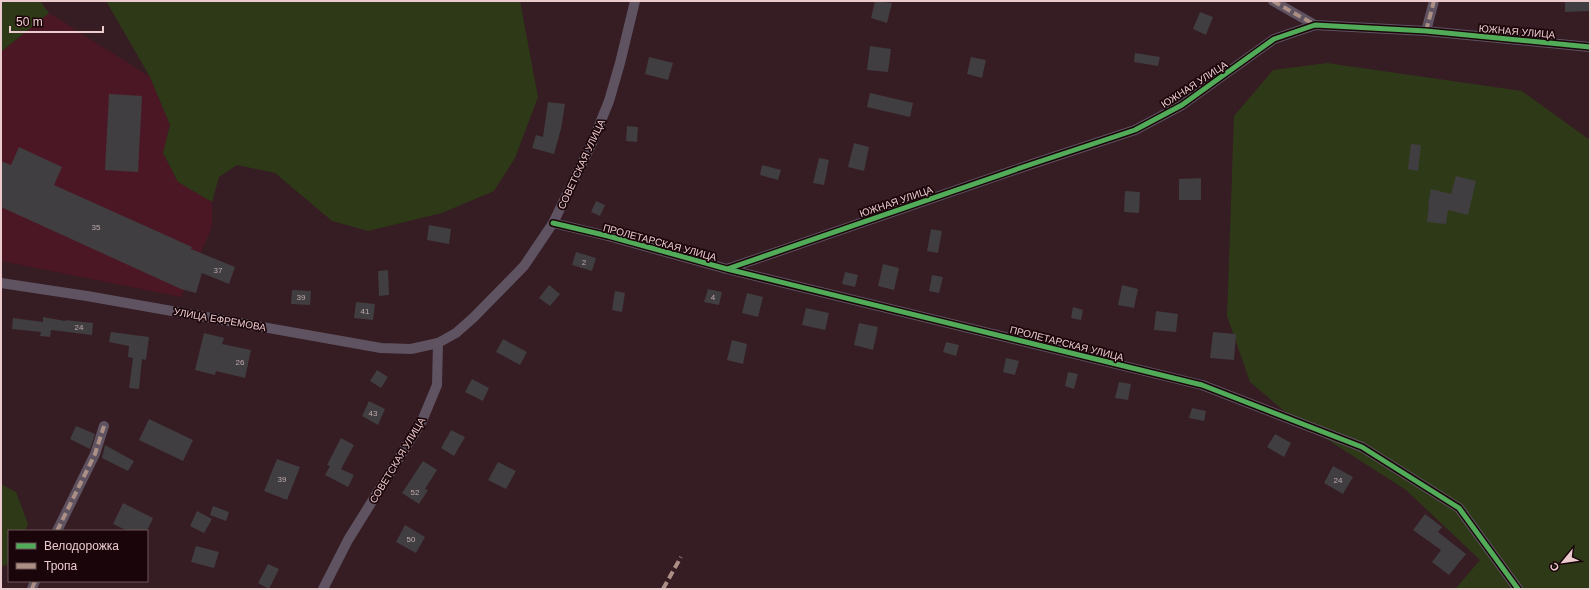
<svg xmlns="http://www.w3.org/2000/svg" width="1591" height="590" font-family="Arial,sans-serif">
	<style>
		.built { fill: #4c1725 }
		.green { fill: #2e3918 }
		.building { fill: #403e40 }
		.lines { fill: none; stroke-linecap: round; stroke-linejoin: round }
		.street { stroke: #5f5361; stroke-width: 10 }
		.quiet { stroke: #ac8f84; stroke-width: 4; stroke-dasharray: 8 4; stroke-linecap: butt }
		.cycleway-casing { stroke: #1a060a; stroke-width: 8 }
		.cycleway { stroke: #51ab58; stroke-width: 5 }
		.labels { text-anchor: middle; stroke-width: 3.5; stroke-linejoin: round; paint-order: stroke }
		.number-label { font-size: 8px; fill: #c1a8ab }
		.street-label { font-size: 10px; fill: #eccbcf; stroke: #1a060a }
	</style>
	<rect width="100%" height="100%" fill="#361c23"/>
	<path class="built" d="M49,13L150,77L170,125L163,153L178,182L212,202V227L181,297L1,261V52Z"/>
	<path class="green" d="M1,1H40L49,13L1,52Z
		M106,1H520L538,97L515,158L494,191L442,213L368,231L332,221L275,173L237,165L219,177L212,202L178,182L163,153L170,125L150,77Z
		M1327,63L1522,91L1590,140V589H1455L1480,560L1406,490L1289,415L1250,382L1227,316L1234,116L1273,70Z
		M1,484L16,492L28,524L25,531H9V564L1,567Z"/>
	<path class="building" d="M875,1L892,3L887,23L871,18Z
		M1565,1H1590V11L1565,12Z
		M1200,12L1213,17L1206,35L1193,29Z
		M870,46L891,49L888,72L867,70Z
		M1135,53L1160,57L1158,66L1134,62Z
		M649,57L673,63L668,80L645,74Z
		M971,57L986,60L982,78L967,74Z
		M870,93L913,103L910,117L867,107Z
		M109,94L142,96L138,172L105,170Z
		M548,102L565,104L561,129L554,154L532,148L536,135L543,137Z
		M627,126L638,127L637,142L626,141Z
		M854,143L869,147L864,171L848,167Z
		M1411,144L1421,145L1418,171L1408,169Z
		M19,147L62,167L54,185L192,247L191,249L235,267L229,284L202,273L196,293L181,289L1,207V161L11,165Z
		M819,158L829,160L824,185L813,183Z
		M762,165L781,170L778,180L760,175Z
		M1456,176L1476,181L1468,215L1448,210L1446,224L1427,222L1429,205H1428L1431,189L1451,194Z
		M1201,178V200H1179V179Z
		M1125,191L1140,192L1139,213L1124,212Z
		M596,201L605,205L600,216L591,212Z
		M429,225L451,229L449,244L427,240Z
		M931,229L942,231L938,253L927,251Z
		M576,252L596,258L592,271L572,265Z
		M883,264L899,268L894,290L878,286Z
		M388,270L389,295L379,296L378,271Z
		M845,272L858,275L855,287L842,284Z
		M932,275L943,277L939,293L929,291Z
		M549,285L560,294L550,306L539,298Z
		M1122,285L1138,289L1134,308L1118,305Z
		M708,289L722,292L719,305L704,302Z
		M292,290L311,291L310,305L291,304Z
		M615,291L625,293L622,312L612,310Z
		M747,293L763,297L758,317L742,313Z
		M356,302L375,304L373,320L354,318Z
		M1073,307L1083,310L1081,320L1071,318Z
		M806,308L829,313L825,330L802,325Z
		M1156,311L1178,314L1176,332L1154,330Z
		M43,317L65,321V320L93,323L92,335L51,330L50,337L40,336L41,332L12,329L13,318L43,322Z
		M859,323L878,327L873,350L854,345Z
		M111,332L149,337L146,360L142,359L139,389L129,388L133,358L128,357L129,346L109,342Z
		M1213,332L1236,334L1234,360L1210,358Z
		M204,333L224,338L222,344L251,350L245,378L216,371L215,375L195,370Z
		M503,339L527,352L520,365L496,352Z
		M732,340L747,344L743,364L727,360Z
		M946,342L959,345L956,356L943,352Z
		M1006,358L1019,361L1015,375L1003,372Z
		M377,370L388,377L381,388L370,381Z
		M1068,372L1078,374L1074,389L1065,386Z
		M472,379L489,388L483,401L465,392Z
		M1119,382L1131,384L1128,400L1115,398Z
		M369,401L385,409L378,425L362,416Z
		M1192,408L1206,411L1204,421L1189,418Z
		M149,419L193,440L183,461L139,440Z
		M76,426L95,434L90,449L70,439Z
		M451,430L465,437L454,456L441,448Z
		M1275,434L1291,443L1284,457L1267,447Z
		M341,438L354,445L341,469L354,475L348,487L325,475L330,466L327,465Z
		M105,445L134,461L128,471L102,458Z
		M277,459L300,467L287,500L264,491Z
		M423,461L437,470L425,489L428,490L419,504L402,493Z
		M498,462L516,471L506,489L488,480Z
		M1333,466L1353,477L1343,494L1324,483Z
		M123,503L153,518L147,531H128L113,524Z
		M213,506L229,512L226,521L210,515Z
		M197,511L212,519L204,533L190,526Z
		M1425,514L1442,527L1438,532L1466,554L1449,575L1432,562L1441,550L1413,530Z
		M405,525L425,537L416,553L396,542Z
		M196,546L219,552L214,568L191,562Z
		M268,564L279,569L269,589L258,583Z"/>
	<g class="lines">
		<path class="street" d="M1273,1L1315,25
			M1426,31L1434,1
			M553,223L608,236L727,269L1202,385L1362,447L1459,508L1518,589
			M727,269L1029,165L1135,130L1182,105L1274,39L1315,25L1426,31L1590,47
			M1,283L87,296L381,348L411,349L438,343L456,333L473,318L524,266L553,223L592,143L609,101L620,63L635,1
			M57,531L95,454L104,426
			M32,589L35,581
			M323,589L348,540L422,421L437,385L438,343"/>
		<path class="quiet" d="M1273,1L1315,25
			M1426,31L1434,1
			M57,531L95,454L104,426
			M32,589L35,581
			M663,589L681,557"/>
		<g class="cycleway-casing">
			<path id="cycleway" d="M553,223L608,236L727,269L1202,385L1362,447L1459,508L1518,589
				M727,269L1029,165L1135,130L1182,105L1274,39L1315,25L1426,31L1590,47"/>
		</g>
		<use href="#cycleway" class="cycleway"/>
	</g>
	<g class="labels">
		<g class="number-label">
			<text x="96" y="230">35</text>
			<text x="584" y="265">2</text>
			<text x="218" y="273">37</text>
			<text x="301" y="300">39</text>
			<text x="713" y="300">4</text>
			<text x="365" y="314">41</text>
			<text x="79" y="330">24</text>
			<text x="240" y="365">26</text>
			<text x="373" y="416">43</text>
			<text x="282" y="482">39</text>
			<text x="1338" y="483">24</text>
			<text x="415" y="495">52</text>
			<text x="411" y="542">50</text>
		</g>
		<g class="street-label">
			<text transform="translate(1517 31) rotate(5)" y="4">ЮЖНАЯ УЛИЦА</text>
			<text transform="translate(1194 84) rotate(-33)" y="4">ЮЖНАЯ УЛИЦА</text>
			<text transform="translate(581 164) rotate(-65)" y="4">СОВЕТСКАЯ УЛИЦА</text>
			<text transform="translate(896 201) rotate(-19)" y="4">ЮЖНАЯ УЛИЦА</text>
			<text transform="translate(660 242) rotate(15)" y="4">ПРОЛЕТАРСКАЯ УЛИЦА</text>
			<text transform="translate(220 319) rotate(10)" y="4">УЛИЦА ЕФРЕМОВА</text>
			<text transform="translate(1067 343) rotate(14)" y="4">ПРОЛЕТАРСКАЯ УЛИЦА</text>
			<text transform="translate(397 460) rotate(-59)" y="4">СОВЕТСКАЯ УЛИЦА</text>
		</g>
	</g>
	<rect width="1591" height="590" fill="none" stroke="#eccbcf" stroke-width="4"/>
	<rect x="8" y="530" width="140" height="52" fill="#1a060a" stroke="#6e5559"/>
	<rect x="16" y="543" width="20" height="6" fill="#51ab58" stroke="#6e5559"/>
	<text x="44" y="550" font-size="12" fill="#eccbcf">Велодорожка</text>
	<rect x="16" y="563" width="20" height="6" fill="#ac8f84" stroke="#6e5559"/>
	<text x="44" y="570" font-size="12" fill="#eccbcf">Тропа</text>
	<g transform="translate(1563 562) rotate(241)" stroke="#1a060a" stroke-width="3" paint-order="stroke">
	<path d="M0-3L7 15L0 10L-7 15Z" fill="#eccbcf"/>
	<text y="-6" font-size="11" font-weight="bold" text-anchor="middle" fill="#eccbcf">С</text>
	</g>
	<path d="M10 26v6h93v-6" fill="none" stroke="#eccbcf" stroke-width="2"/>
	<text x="16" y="26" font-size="12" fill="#eccbcf" stroke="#1a060a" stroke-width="3" paint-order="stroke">50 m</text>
</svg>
